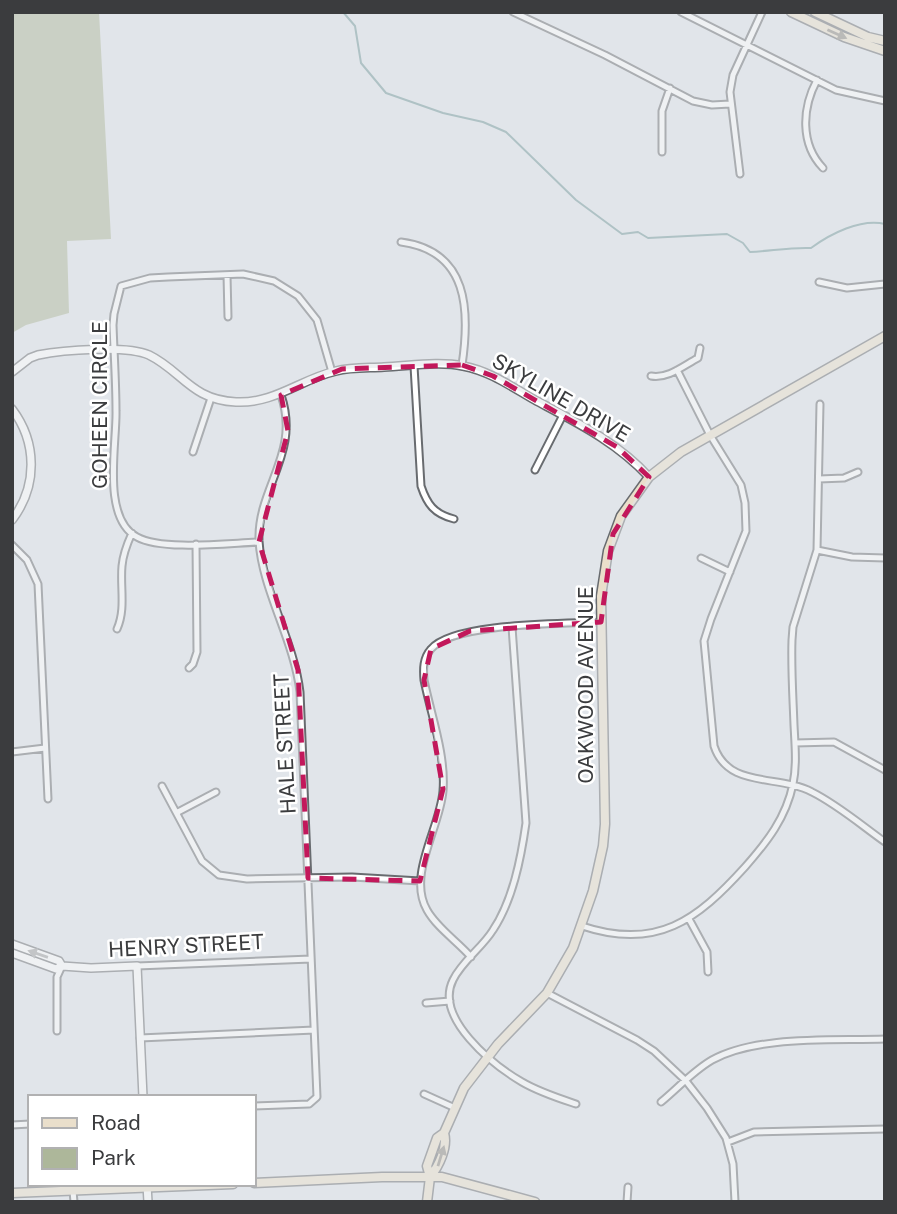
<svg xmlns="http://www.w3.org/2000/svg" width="897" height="1214" font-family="'Public Sans',sans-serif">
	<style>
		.green { fill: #adb79a }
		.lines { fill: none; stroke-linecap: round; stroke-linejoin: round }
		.stream { stroke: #71979a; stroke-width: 2 }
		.minor-casing { stroke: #686b6f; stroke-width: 9 }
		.tertiary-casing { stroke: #686b6f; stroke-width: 10 }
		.secondary-casing { stroke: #686b6f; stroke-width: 11 }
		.minor { stroke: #fff; stroke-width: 5 }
		.tertiary { stroke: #fff; stroke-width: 7 }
		.secondary { stroke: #eadfcb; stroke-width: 8 }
		.oneway { fill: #8a857d }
		.oneway2 { fill: #9d9e9e }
		.marked { fill: none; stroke: #c2185b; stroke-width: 5; stroke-dasharray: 14 9; stroke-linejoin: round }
		.labels { text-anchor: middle; stroke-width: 5; stroke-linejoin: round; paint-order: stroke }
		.street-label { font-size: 21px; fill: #3b3c3e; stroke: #fff }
	</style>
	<rect width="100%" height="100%" fill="#e1e5ea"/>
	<path class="green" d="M12,12H99L111,239L67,241L69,313L26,325L12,333Z"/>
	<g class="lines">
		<path class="stream" d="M343,12L355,26L361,63L386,93L443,113L483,122L506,132L576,200L622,234L638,232L648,238L727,234L743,243L750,252C771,251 791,247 811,248C830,234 861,218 885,224"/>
		<g class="minor-casing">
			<path id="minor" d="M513,12L605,55L693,101L712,105L730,104
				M681,12L836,90L885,101
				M817,80C802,108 800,144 823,168
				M662,152V111L670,88
				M740,174L730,92L733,75L762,12
				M401,242C469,251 470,311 462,365
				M227,275L228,317
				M819,282L847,288L885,284
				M414,366L421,486C427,504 434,514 454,519
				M677,370L710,435L741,485L745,503L746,531L711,619L704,641L714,746C728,789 778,774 812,792C838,805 861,825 885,842
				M651,376C668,379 683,366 698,358L700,348
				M193,452L211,398
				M535,470L563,415
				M819,479L844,478L858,472
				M259,542C229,543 162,551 137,537C101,518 117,443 116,411C116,382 114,354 113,325L114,314L121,286L150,278L168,277L243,274L274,281L298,296L317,320L332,372
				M12,545L27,560L38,584L48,799
				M817,550L852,557L885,558
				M701,558L730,572
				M512,627L526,823C521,858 513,900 493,930C482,948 462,961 453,980C434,1018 493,1065 522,1082C539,1092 558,1098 576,1104
				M117,629C126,609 120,587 122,566C123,554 127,544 132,533
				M189,668L193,664L197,652L196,544
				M795,743L834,742L885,770
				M12,752L45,748
				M162,786L202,861L219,875L247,879L352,877L420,881
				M178,812L216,792
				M689,919L707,952L708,972
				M582,926C657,951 697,920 745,867C767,842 786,818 793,784C797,765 795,745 794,725C793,697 791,668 792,640L793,627L817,550L820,404
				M471,957C457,941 437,928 427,910C407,875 440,828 443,791C446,755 431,715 424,680C423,669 423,658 431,649C453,622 565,624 601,622
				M137,966L311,959
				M547,993L637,1040L654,1051L686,1081L707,1108L726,1138L733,1164L735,1202
				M426,1003L450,1001
				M57,1031V977L62,966
				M140,1038L314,1030
				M424,1094L455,1108
				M661,1102C678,1088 693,1071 712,1060C757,1035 834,1041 885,1039
				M254,1106L309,1104L317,1097L300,692C294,640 262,590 259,541C257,487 301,454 281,395
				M12,1125L30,1124
				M728,1142L754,1132L885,1129
				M73,1191L74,1202
				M627,1202L628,1187"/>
		</g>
		<g class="tertiary-casing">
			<path id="tertiary" d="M12,372L30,358L38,355C63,350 127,345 149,355C182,371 191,400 236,402C274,404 301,379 336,371C351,367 368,368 384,367C409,366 439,361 463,366C490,371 512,387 535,400C576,422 617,442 649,477
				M12,409C37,442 38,486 12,520
				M12,944L59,961L62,966
				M12,953L56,969L62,966L91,968L137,966L143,1097
				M147,1185L148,1202"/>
		</g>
		<g class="secondary-casing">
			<path id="secondary" d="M791,12L844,37L885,51
				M815,12L868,37L885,41
				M430,1177C439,1166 448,1147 444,1133
				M254,1183L382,1177H442L535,1202
				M12,1193L233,1184
				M427,1202L430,1177L427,1166L437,1138L444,1133L464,1088L498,1044L547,993L573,948L593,891L603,846L605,824L601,596L608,551L621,516L649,477L681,452L885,336"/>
		</g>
		<use href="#minor" class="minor"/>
		<use href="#tertiary" class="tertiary"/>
		<use href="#secondary" class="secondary"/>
	</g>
	<defs><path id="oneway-solid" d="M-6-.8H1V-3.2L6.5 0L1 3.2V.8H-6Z" transform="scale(1.75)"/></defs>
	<g class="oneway">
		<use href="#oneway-solid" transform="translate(837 34) rotate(24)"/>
		<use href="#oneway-solid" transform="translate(441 1156) rotate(-73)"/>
	</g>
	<use class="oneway2" href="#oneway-solid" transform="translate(38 954) rotate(-161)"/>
	<path d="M0 0H897V1214H0ZM462,365L493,376L617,447L649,477L613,534L601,622L470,631L431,649L424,680L443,789L420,881L308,878L298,670L259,542L288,431L281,395L342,369Z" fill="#e1e5ea" fill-opacity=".55" fill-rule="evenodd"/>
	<path class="marked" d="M462,365L493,376L617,447L649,477L613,534L601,622L470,631L431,649L424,680L443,789L420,881L308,878L298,670L259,542L288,431L281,395L342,369Z"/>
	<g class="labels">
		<g class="street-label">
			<text transform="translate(561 398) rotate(30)" y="7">SKYLINE DRIVE</text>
			<text transform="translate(100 405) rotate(-90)" y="7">GOHEEN CIRCLE</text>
			<text transform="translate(586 685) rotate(-90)" y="7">OAKWOOD AVENUE</text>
			<text transform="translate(285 744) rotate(-93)" y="7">HALE STREET</text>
			<text transform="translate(186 946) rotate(-3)" y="7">HENRY STREET</text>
		</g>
	</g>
	<rect width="897" height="1214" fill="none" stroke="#3b3c3e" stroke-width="28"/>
	<rect x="28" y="1095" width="228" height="91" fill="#ffffff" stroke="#b1b1b2" stroke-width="2"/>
	<rect x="42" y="1118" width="35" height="10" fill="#eadfcb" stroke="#b1b1b2" stroke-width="2"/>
	<text x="91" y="1130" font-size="21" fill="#3b3c3e">Road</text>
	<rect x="42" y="1148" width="35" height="21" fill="#adb79a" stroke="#b1b1b2" stroke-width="2"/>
	<text x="91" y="1165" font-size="21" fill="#3b3c3e">Park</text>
</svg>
